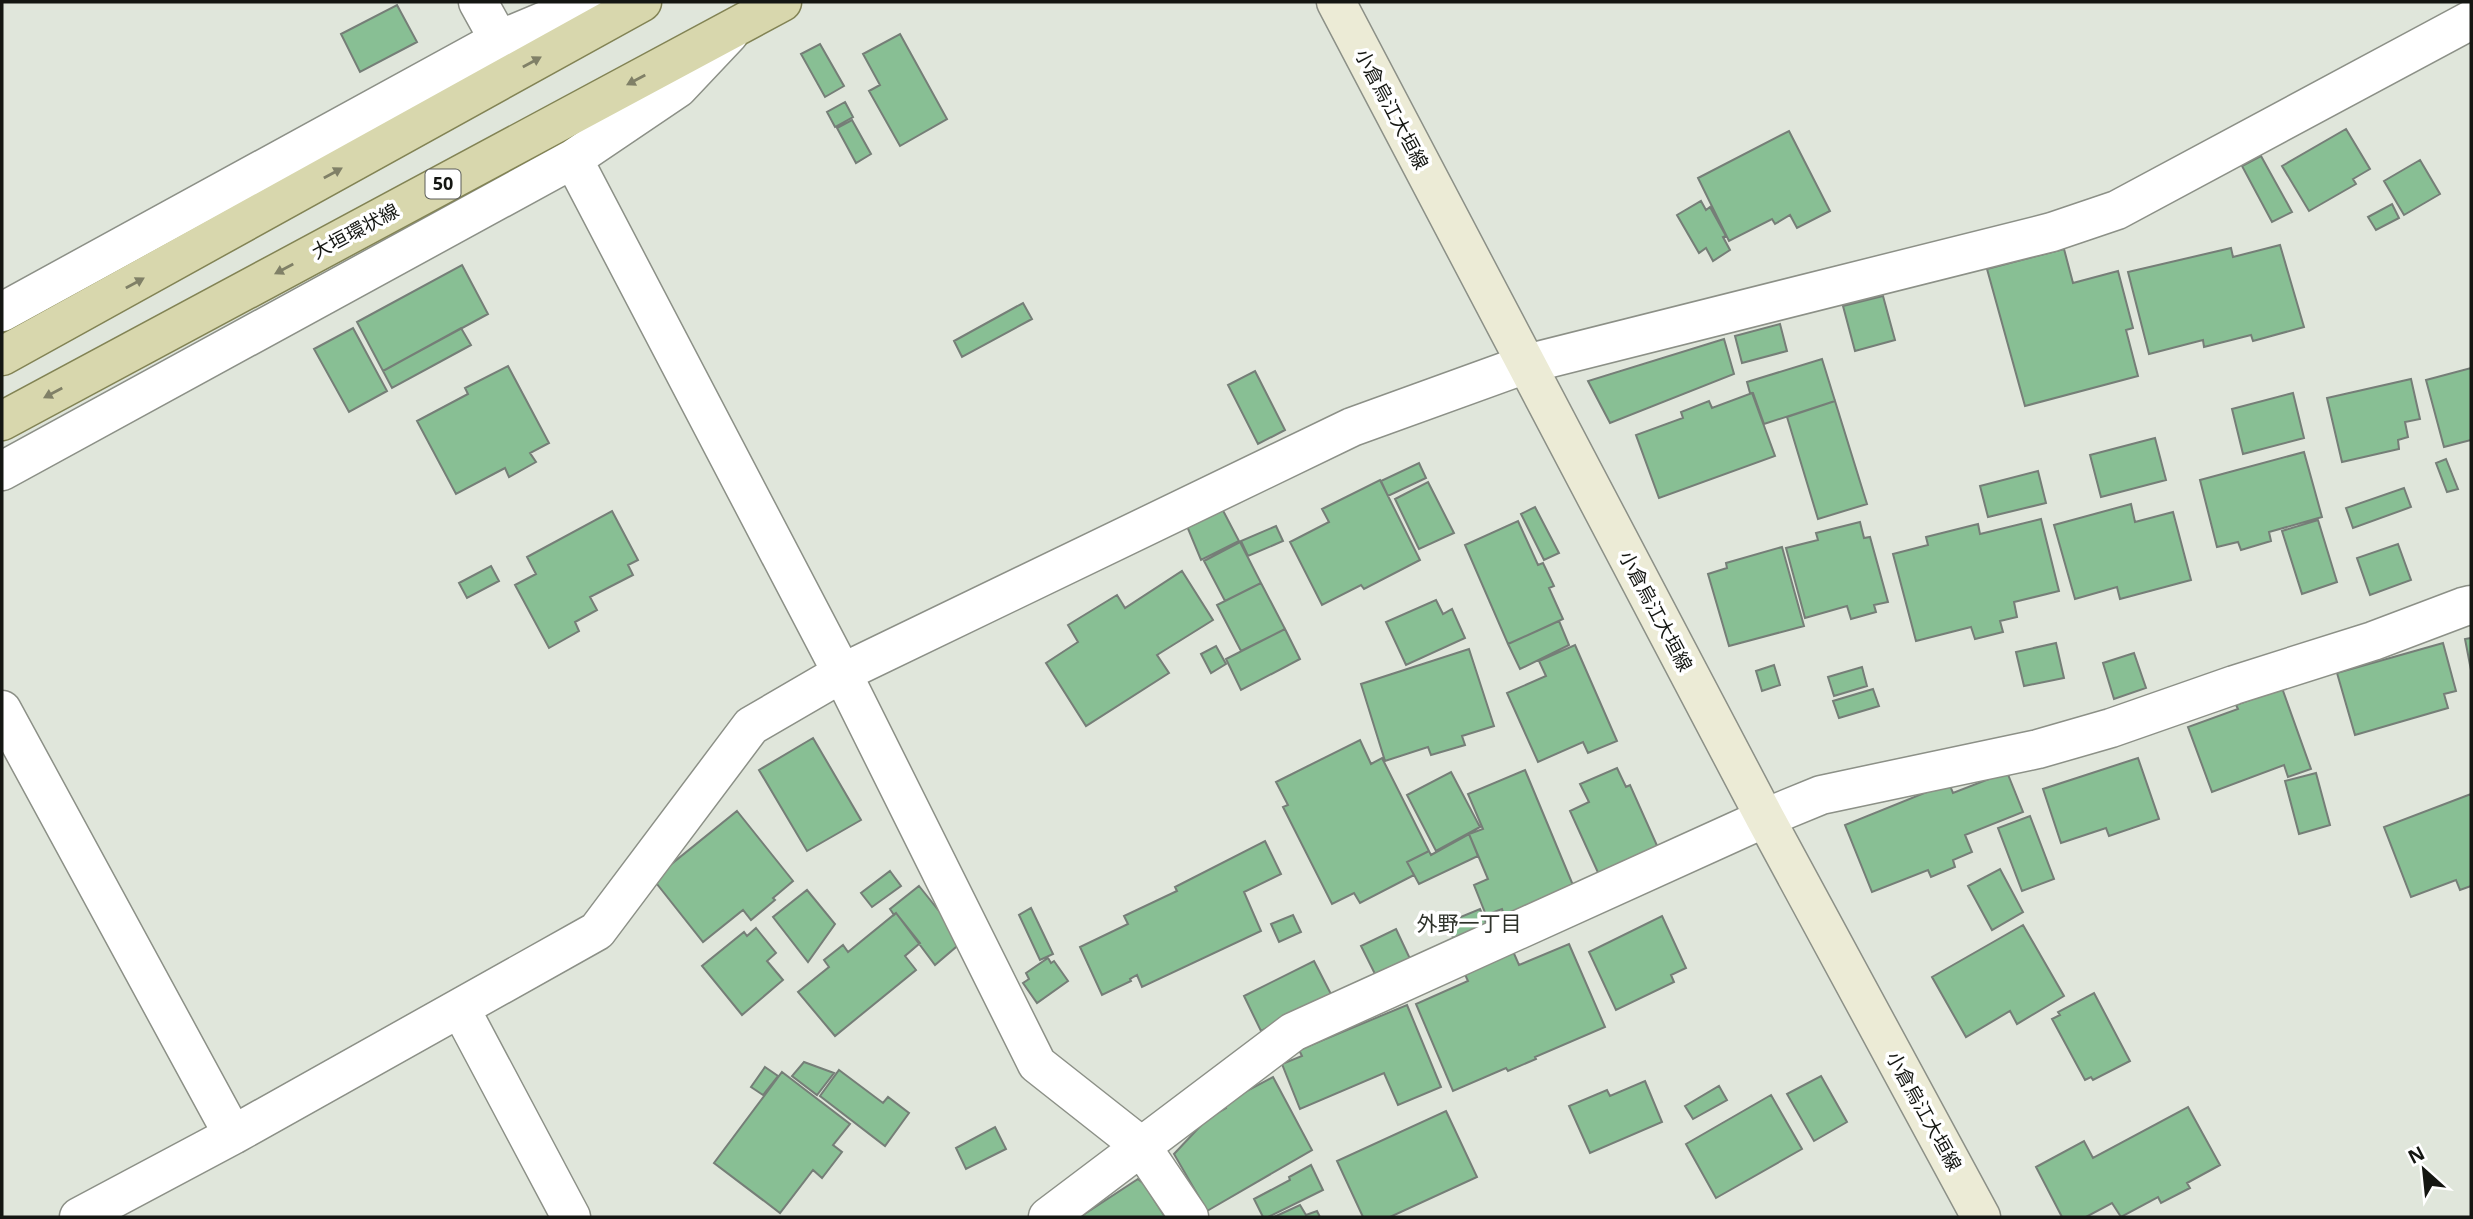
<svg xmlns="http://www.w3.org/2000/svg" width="2473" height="1219" font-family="'Noto Sans','Noto Sans JP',sans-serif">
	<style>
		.building { fill: #88bf94; stroke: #757e77; stroke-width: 2 }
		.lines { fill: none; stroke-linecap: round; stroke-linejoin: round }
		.minor-casing { stroke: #8c9087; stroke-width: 41 }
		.secondary-casing { stroke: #8c9087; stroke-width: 41 }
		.primary-casing { stroke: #828354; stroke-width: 41 }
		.minor { stroke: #fff; stroke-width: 38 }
		.secondary { stroke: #ecebd6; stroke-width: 38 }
		.primary { stroke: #d8d7ad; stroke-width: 38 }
		.oneway { fill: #808067 }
		.labels { text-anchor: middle; stroke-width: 7; stroke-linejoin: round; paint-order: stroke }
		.shield { fill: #fff; stroke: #5a5c59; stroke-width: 2 }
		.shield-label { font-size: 18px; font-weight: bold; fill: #141612 }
		.street-label { font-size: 19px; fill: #141612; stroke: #fff }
		.neighbourhood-label { font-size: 21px; fill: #2f332b; stroke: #fff }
	</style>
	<rect width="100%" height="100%" fill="#e0e6db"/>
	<path class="building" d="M397,5L417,42L360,72L341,34Z
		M900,34L947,119L900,146L869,91L880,85L863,54Z
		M820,44L844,86L825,97L801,54Z
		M845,102L853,117L835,127L827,112Z
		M852,120L871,154L856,163L837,128Z
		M2346,129L2370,169L2353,179L2356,184L2309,211L2282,166Z
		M1789,131L1830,211L1797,228L1790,215L1775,224L1772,219L1729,241L1698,178Z
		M2261,156L2292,212L2272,222L2242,166Z
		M2420,160L2440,194L2404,215L2384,181Z
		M1701,201L1706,210L1710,207L1726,236L1723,237L1730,250L1713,261L1706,248L1699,253L1677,215Z
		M2392,204L2399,218L2376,230L2368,217Z
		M2280,245L2304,327L2253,341L2251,335L2204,347L2203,340L2149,354L2128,272L2231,248L2233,257Z
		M2064,249L2073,283L2118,271L2133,328L2126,330L2138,376L2025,406L1987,269Z
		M462,265L488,314L383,371L357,322Z
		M1883,296L1895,340L1855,351L1843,306Z
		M1023,303L1032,319L962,357L954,341Z
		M1780,324L1787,351L1742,363L1735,336Z
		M353,328L387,391L349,412L314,349Z
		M461,328L471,345L392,388L383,371Z
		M1724,339L1734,374L1610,423L1588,381Z
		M1822,359L1835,401L1764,424L1753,393H1750L1747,382Z
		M508,366L549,443L530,453L536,462L509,477L505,468L456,494L417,421L468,394L465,388Z
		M2471,368V440L2444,447L2426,380Z
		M1255,371L1285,430L1258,444L1228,385Z
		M2411,379L2420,419L2405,422L2408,437L2398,440L2399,449L2342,462L2327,398Z
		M1752,393L1775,456L1659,498L1636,435L1683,418L1681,412L1709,401L1712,408Z
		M2293,393L2304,438L2243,454L2232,409Z
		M1835,401L1867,504L1818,519L1787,417Z
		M2155,438L2166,480L2101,497L2090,455Z
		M2304,452L2322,517L2269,532L2271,541L2241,550L2238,542L2217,547L2200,480Z
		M2446,459L2458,489L2447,492L2436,463Z
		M1419,463L1426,478L1388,496L1381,481Z
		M2038,471L2046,503L1988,517L1980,486Z
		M1380,480L1420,560L1364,589L1361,585L1322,605L1290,542L1329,522L1322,509Z
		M1428,482L1454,533L1419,549L1395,499Z
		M2404,488L2411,507L2353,528L2346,508Z
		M1218,501L1239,541L1201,560L1184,519Z
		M2131,504L2135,522L2173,512L2191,580L2120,599L2117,587L2075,599L2054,525Z
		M1535,507L1559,553L1544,560L1521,514Z
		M612,511L638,560L628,565L633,575L590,597L597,610L575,622L579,631L549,648L515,585L536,574L527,557Z
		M2041,519L2059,591L2014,602L2017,617L2000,621L2003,632L1975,639L1971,627L1916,641L1893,554L1928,545L1926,537L1978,524L1980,534Z
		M2318,520L2337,582L2302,594L2282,531Z
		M1518,521L1538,565L1543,563L1554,586L1549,588L1563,619L1508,644L1465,545Z
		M1860,522L1864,538L1870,537L1888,602L1874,605L1876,612L1851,619L1847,606L1805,618L1786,548L1818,540L1816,533Z
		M1276,526L1283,541L1248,556L1241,541Z
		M1240,542L1261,583L1225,601L1204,561Z
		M2398,544L2411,580L2370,595L2357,558Z
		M1782,547L1804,626L1729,646L1708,574L1727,568L1726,563Z
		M491,566L499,581L467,598L459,583Z
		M1182,571L1213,620L1157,655L1169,673L1086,726L1046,663L1078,642L1068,625L1117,595L1125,608Z
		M1261,583L1285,629L1241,651L1217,605Z
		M1436,600L1443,614L1452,609L1465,638L1406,665L1386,622Z
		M1559,621L1569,645L1520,669L1508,644Z
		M1285,629L1300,659L1241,690L1226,659Z
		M2471,638V670L2465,639Z
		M2056,643L2064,678L2024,686L2016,652Z
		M2443,643L2456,691L2444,694L2448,708L2355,735L2337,673Z
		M1575,645L1617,741L1588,753L1583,742L1538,762L1507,693L1546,676L1539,661Z
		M1216,646L1226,664L1211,673L1201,654Z
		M1469,649L1494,726L1462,736L1465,745L1431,755L1428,747L1385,761L1361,684Z
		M2134,653L2146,688L2114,699L2103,663Z
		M1774,665L1780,685L1762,691L1756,671Z
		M1862,667L1867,686L1834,696L1828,677Z
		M2282,688L2311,769L2288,777L2284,765L2212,792L2188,727L2238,709L2236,705Z
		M1873,689L1879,706L1839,718L1833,701Z
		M813,738L861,820L807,851L759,770Z
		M1360,740L1371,764L1382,758L1429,851L1407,862L1414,875L1360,903L1354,893L1332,904L1283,807L1288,805L1276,782Z
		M2138,758L2159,819L2109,836L2106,828L2061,843L2043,789Z
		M1617,768L1626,787L1630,785L1659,850L1600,877L1570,811L1589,802L1580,784Z
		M1525,770L1575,890L1505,918L1502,909L1486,915L1474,885L1488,879L1469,834L1483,829L1468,794Z
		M1451,772L1480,827L1436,851L1407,795Z
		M2007,772L2023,812L1965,835L1972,852L1953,860L1955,867L1931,877L1928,870L1872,892L1845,825L1949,783L1953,793Z
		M2316,773L2330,825L2299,834L2285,781Z
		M2471,794V886L2460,890L2456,880L2411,897L2384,827Z
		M737,811L793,881L773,898L775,900L751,920L743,910L703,942L653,879Z
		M2030,816L2054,879L2022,891L1998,828Z
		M1469,834L1478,856L1419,884L1407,862L1429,851L1431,855Z
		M1265,841L1281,874L1244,892L1261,931L1142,987L1137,975L1130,979L1131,981L1102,995L1080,947L1128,924L1124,916L1177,891L1175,887Z
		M2000,869L2023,912L1992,930L1968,886Z
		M890,871L901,886L872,907L861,893Z
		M919,886L963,941L935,965L896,913L894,915L890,909Z
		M807,890L835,924L808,962L773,917Z
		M1031,908L1053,954L1040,960L1019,915Z
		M1480,909L1488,927L1455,942L1446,923Z
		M896,913L920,943L905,956L916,970L835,1036L798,992L829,967L824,960L843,945L848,952Z
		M1293,915L1301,932L1279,942L1271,924Z
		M1662,916L1686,968L1671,975L1674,982L1616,1010L1589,952Z
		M2023,925L2064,996L2017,1024L2010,1011L1966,1037L1932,977Z
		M756,928L776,953L767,961L783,980L742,1015L702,966L744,932L747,936Z
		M1396,929L1412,963L1378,980L1361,946Z
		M1569,944L1605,1027L1535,1057L1536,1059L1508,1071L1506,1068L1453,1091L1416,1004L1468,981L1463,970L1512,949L1519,965Z
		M1048,958L1051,963L1054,961L1068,981L1037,1003L1023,983L1029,979L1026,973Z
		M1314,961L1332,996L1261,1031L1244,996Z
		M2094,993L2130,1061L2093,1080L2091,1077L2085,1080L2052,1019L2060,1015L2058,1012Z
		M1407,1005L1441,1087L1398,1105L1384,1073L1300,1109L1282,1064L1302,1056L1299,1050Z
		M804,1062L834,1073L817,1095L792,1076Z
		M765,1067L778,1076L763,1095L751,1087Z
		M839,1070L883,1103L888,1097L909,1113L885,1146L820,1096Z
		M782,1072L850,1124L833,1145L842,1152L822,1178L813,1170L780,1213L714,1163Z
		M1821,1076L1847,1122L1814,1141L1787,1094Z
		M1273,1077L1312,1150L1207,1211L1174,1154L1207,1119L1226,1108L1224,1103Z
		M1645,1081L1662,1122L1590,1153L1569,1106L1607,1090L1610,1096Z
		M1719,1086L1727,1100L1693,1119L1685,1106Z
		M1771,1095L1802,1149L1716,1198L1686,1144Z
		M2188,1107L2220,1165L2187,1183L2190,1188L2161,1203L2158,1197L2121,1217L2112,1203L2086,1217H2062L2036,1167L2084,1141L2093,1158Z
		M1446,1111L1477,1177L1390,1217H1363L1337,1161Z
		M995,1127L1006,1149L966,1169L956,1148Z
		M1311,1165L1323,1190L1268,1217H1263L1254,1199L1290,1180L1289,1177Z
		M1138,1179L1144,1184L1165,1217H1080Z
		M1300,1205L1306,1215L1317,1211L1320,1217H1274Z"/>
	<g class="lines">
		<g class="minor-casing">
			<path id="minor" d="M478,2L499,40
				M573,159L842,673L1037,1064L1141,1146L1189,1217
				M2,312L499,40L590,2
				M2,471L573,159L678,88L729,34
				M2,710L233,1135L597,931L751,726L842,673L1352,427L1526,364L2052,232L2117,210L2471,20
				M460,1008L571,1217
				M79,1217L233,1135
				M1048,1217L1293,1032L1765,818L1821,795L2038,749L2111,728L2234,685L2373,641L2463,607L2471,605"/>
		</g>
		<g class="secondary-casing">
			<path id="secondary" d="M1336,2L1765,818L1981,1217"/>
		</g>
		<g class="primary-casing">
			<path id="primary" d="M2,356L642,2
				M2,421L782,2"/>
		</g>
		<use href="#minor" class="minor"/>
		<use href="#secondary" class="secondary"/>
		<use href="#primary" class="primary"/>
	</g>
	<defs><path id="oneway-solid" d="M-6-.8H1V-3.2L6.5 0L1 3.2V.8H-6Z" transform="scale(1.75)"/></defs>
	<g class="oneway">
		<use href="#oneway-solid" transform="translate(532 62) rotate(-29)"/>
		<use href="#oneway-solid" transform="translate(636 80) rotate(152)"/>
		<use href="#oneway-solid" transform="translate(333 173) rotate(-29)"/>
		<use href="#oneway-solid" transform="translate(284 269) rotate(152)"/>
		<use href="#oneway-solid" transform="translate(135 283) rotate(-29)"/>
		<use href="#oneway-solid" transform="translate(53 393) rotate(152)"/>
	</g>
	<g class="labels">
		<rect class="shield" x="425.5" y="169.5" width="35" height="29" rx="5"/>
		<g class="shield-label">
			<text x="443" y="190">50</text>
		</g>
		<g class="street-label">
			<text transform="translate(1392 109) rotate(62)" y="7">小倉烏江大垣線</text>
			<text transform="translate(355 231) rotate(-28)" y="7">大垣環状線</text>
			<text transform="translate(1656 611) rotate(62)" y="7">小倉烏江大垣線</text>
			<text transform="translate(1924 1111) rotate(61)" y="7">小倉烏江大垣線</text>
		</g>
		<g class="neighbourhood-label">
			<text x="1469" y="931">外野一丁目</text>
		</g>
	</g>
	<rect width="2473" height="1219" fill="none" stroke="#141612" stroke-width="7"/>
	<g transform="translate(2424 1170) rotate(333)" stroke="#ffffff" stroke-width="5" paint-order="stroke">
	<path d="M0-5L12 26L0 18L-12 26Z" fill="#141612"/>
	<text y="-10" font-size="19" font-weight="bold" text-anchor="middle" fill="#141612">N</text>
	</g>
</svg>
